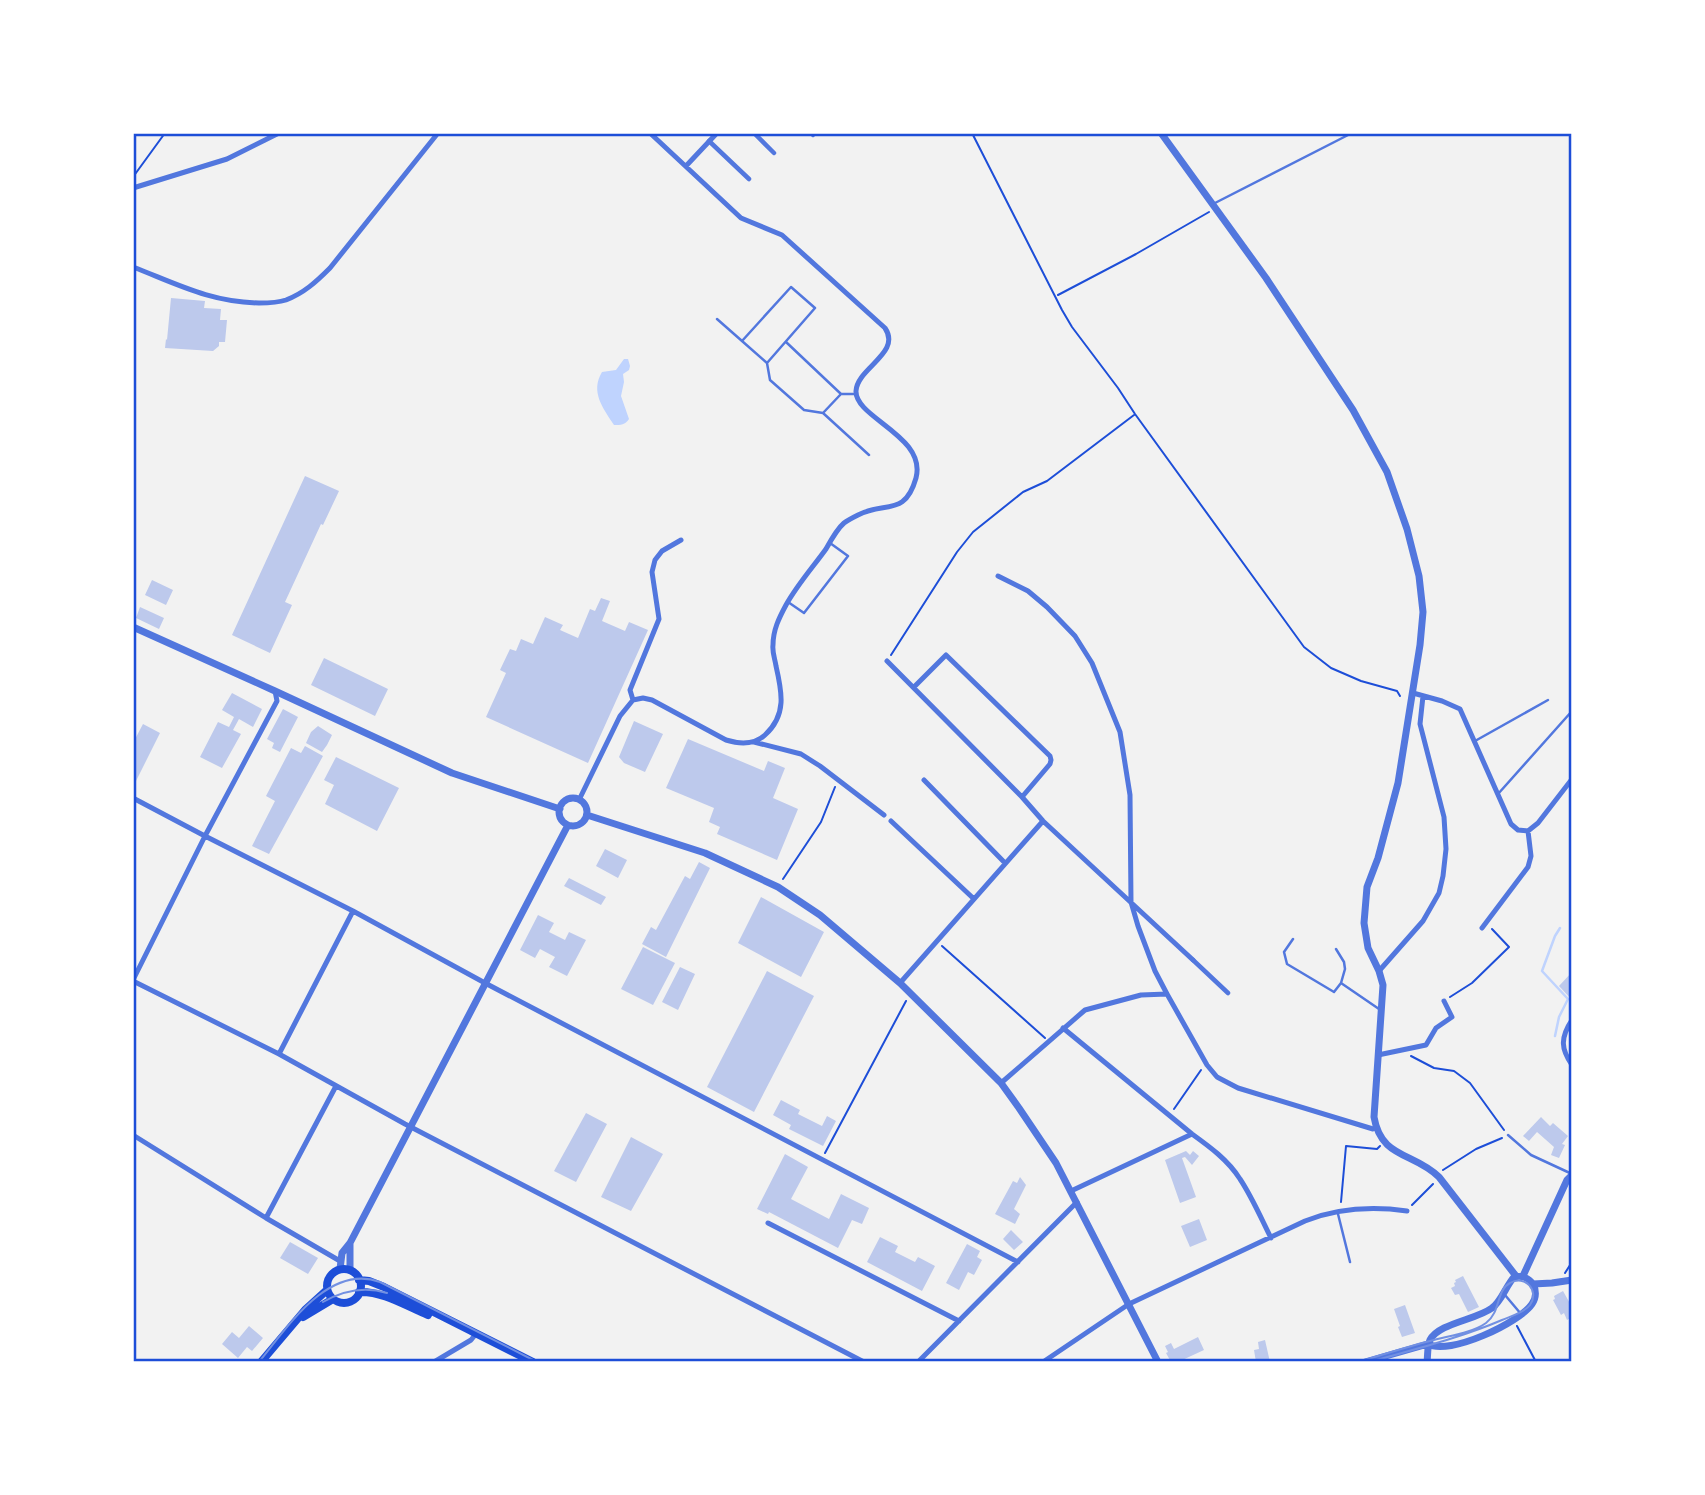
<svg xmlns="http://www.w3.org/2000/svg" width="1705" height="1495" font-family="'Exo 2',sans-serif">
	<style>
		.water { fill: #bfd3fe }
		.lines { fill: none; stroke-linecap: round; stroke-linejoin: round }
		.stream { stroke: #bfd3fe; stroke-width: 2.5 }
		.building { fill: #bdc9ec }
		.path { stroke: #1d4ed8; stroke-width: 2 }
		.service { stroke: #5277de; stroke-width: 2.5 }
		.pedestrian { stroke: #5277de; stroke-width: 4.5 }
		.minor { stroke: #5277de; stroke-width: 5 }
		.tertiary { stroke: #5277de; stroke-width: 7 }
		.secondary { stroke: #1d4ed8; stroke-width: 8 }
		.tram { stroke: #7290e2; stroke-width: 2 }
		.neatline { fill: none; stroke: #1d4ed8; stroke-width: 2.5 }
	</style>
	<rect width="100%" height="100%" fill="#f2f2f2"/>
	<path class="water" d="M624,359H628L630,366L629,370L623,374L624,382L621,396L629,419C625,425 621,425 614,425C603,408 590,392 602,372L616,370Z"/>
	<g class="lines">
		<path class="stream" d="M1555,1036L1559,1017L1568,999L1542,971L1555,936L1560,928"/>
	</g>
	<path class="building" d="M171,298L205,301L204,308L221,309L220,320H227L225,342H219V346L213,351L165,348L166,339L167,340Z
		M305,476L339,491L323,525L321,524L285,602L292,605L270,653L232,635Z
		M152,580L173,590L166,605L145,595Z
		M601,598L610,601L602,621L625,631L629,622L648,630L588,763L486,717L506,673L500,670L510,649L516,651L521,639L533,644L545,617L563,625L560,630L578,638L590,609L595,611Z
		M140,607L164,618L159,629L136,618Z
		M324,658L388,689L375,716L311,685Z
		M232,693L262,709L253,727L239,719L233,730L241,734L222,768L200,757L218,722L229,727L234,717L222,710Z
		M283,709L298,717L280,752L272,748L274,743L267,739Z
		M634,721L663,734L645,772L624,763L619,757Z
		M143,724L160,733L133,787V743Z
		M318,726L332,735L327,745L322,752L306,743L311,732Z
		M688,739L764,771L768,761L785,768L773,798L798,809L777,860L717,834L720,827L709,822L714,808L666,788Z
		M305,746L323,756L269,854L252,846L275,801L266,796L291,748L301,753Z
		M336,757L399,788L377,831L325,804L334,785L324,780Z
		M605,849L627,860L618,878L596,866Z
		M699,862L710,868L666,957L642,944L651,927L656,930L685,876L690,879Z
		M569,878L606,897L601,905L564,886Z
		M761,897L824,932L801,977L738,943Z
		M538,915L554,923L549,932L565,940L569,932L586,940L567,976L549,967L555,957L540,949L535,958L520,950Z
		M643,947L675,963L653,1005L621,989Z
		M680,967L695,974L678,1010L662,1002Z
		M767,971L814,996L754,1112L707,1087Z
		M1572,972V1000L1559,986Z
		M781,1100L800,1110L798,1114L822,1126L827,1116L836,1121L823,1146L789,1129L791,1125L773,1115Z
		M586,1113L607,1124L576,1182L554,1171Z
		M1541,1117L1550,1126L1553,1123L1568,1136L1562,1144L1565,1145L1559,1158L1551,1155L1554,1147L1537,1132L1529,1141L1523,1136Z
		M631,1137L663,1154L631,1211L601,1197Z
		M1186,1151L1190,1155L1193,1151L1199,1156L1192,1165L1185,1157L1182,1158L1196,1197L1180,1203L1165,1160Z
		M785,1154L808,1167L791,1199L829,1219L841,1194L869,1208L862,1224L852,1220L838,1248L769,1212L768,1214L757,1209Z
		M1020,1177L1026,1185L1014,1209L1020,1214L1015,1224L995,1214L1013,1181L1017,1183Z
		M1199,1219L1207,1240L1190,1247L1181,1226Z
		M1011,1230L1023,1242L1014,1250L1003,1239Z
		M880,1237L898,1246L895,1252L915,1262L918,1257L935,1266L922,1291L867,1262Z
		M290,1242L318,1258L308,1274L280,1258Z
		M967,1244L980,1251L977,1257L982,1260L974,1275L968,1272L959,1290L946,1283Z
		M1463,1276L1479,1307L1468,1312L1459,1294L1455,1295L1451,1288L1455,1286L1454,1283L1456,1282L1455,1280Z
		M1563,1291L1572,1307V1317L1567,1320L1564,1313L1561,1315L1553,1300L1555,1299L1554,1296Z
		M1405,1305L1415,1333L1402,1337L1398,1327L1400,1326L1394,1309Z
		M249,1326L263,1338L252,1351L247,1347L238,1358L222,1344L232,1332L239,1338Z
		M1198,1337L1204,1350L1178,1362H1171L1166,1353L1168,1352L1165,1346L1171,1343L1174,1349Z
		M1265,1340L1270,1362H1256L1254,1350L1259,1349L1258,1342Z"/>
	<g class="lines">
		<path class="path" d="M972,133L1062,310L1072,327L1118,388L1135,414L1304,647L1331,668L1361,681L1397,691L1400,696
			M133,177L165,133
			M1058,295L1136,254L1209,212
			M891,655L957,552L973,532L1023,492L1047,481L1134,415
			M783,879L821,822L835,787
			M942,946L1045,1038
			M1450,997L1472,983L1509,947L1492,929
			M1411,1056L1434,1068L1454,1071L1470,1083L1504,1130
			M1174,1109L1201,1070
			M825,1153L906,1001
			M1443,1170L1476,1149L1502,1138
			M1341,1202L1346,1146L1377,1149L1380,1146
			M1412,1205L1433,1184
			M1565,1273L1572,1262
			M1517,1326L1536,1362"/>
		<path class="service" d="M1215,203L1352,133
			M717,319L742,341
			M786,342L841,394
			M767,363L742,341L791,287L815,308L767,363L770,380L804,410L823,413L841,394H856
			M823,413L869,455
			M788,602L804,613L848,556L830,543
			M1475,741L1548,700
			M1498,794L1572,711
			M1293,939L1284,952L1287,964L1334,992L1341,983L1379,1009
			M1336,949L1344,962L1345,969L1341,983
			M1508,1135L1531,1155L1572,1174
			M1338,1214L1350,1262
			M1505,1295L1521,1314"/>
		<path class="pedestrian" d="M754,133L774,153
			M811,133L813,135
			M709,141L749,179
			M1193,960L1228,993"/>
		<path class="minor" d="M686,166L717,133
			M133,188L227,159L279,133
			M133,267C177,284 210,302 259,303C268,303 277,303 286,300C304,293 316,282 330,268L438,133
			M998,576L1028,591L1047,607L1075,636L1092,663L1120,732L1130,795L1131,902L1138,926L1155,971L1167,994
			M887,661L1022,797L1043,821L1193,960
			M914,687L946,655L1050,756L1051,760L1050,764L1022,797
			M1413,693L1442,701L1460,709L1511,824L1518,830L1528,831L1538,823L1572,779
			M633,700L630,690L659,619L652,572L655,560L662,551L681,540
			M754,742L801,754L820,766L884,815
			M924,780L1005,863
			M133,798L203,835L353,911L485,983L1018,1262
			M579,800L620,716L633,700L643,698L652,700L726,740C739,744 754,745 765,735C787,715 782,692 776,666C775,659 772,652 773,645C773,630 779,618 786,605C797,585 813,567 826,549C831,540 837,529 844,523C848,520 854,517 858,515C885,501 905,517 916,478C927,436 855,418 856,391C857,368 902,353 885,328L782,235L741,218L650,133
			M891,821L974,899
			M1482,928L1528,867L1531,856L1528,831
			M1379,971L1423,921L1439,893L1443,876L1446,849L1444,817L1420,724L1423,696
			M133,980L205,836L277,701L275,691
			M133,981L279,1054L405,1124L864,1362
			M900,983L1043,821
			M1572,1020C1560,1038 1561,1049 1572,1065
			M1063,1028L1192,1134C1210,1147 1228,1160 1240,1179C1252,1197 1261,1218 1271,1238
			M279,1054L353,911
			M1378,1055L1426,1045L1436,1028L1452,1017L1444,1001
			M1001,1083L1085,1010L1141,995L1167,994L1207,1065L1217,1077L1238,1088L1373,1129L1376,1128
			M133,1135L266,1218L340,1261
			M1071,1191L1192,1134
			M266,1218L336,1086
			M768,1223L959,1321
			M434,1362L471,1340L475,1335L472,1333
			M918,1362L1077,1202
			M1043,1362L1129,1304L1305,1221C1338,1208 1371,1206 1407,1211"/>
		<path class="tertiary" d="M1161,133L1266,278L1353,410L1387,472L1407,529L1419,576L1423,612L1420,645L1398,783L1378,858L1367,887L1364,923L1368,948L1379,971L1383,985L1374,1117C1381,1159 1414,1152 1439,1177L1516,1276
			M133,627L275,691L452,773L560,809
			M559 812a14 14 0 1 1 28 0a14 14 0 1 1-28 0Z
			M587,815L705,853L778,887L820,915L900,983L1001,1083L1019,1108L1056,1163L1158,1362
			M350,1243V1270
			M340,1269L342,1253L350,1243L568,825
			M1523,1276L1567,1180L1572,1175
			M1533,1284L1552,1283L1572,1280
			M1365,1362L1428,1344
			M1427,1362C1428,1355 1427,1347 1430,1340C1439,1323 1476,1320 1492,1308C1501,1302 1506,1286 1514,1277C1531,1273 1541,1291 1532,1304C1519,1323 1449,1356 1428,1344"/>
		<path class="secondary" d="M327 1286a17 17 0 1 1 34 0a17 17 0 1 1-34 0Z
			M359,1280L369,1281L384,1287L533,1362
			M359,1292C383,1291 406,1306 428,1315
			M303,1317L333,1299
			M261,1362L305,1310L327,1290"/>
		<path class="tram" d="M323,1302C344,1290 364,1286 387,1293
			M259,1362C287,1328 328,1263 380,1282L537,1362
			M1358,1362C1382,1355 1406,1347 1430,1341C1447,1336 1472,1333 1486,1323C1501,1312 1496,1290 1510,1283C1525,1274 1540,1291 1530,1305C1524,1313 1511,1316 1502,1320C1460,1338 1415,1349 1370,1362"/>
	</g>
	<rect width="1705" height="1495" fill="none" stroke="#ffffff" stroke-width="270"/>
	<rect x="135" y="135" width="1435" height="1225" class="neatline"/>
</svg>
